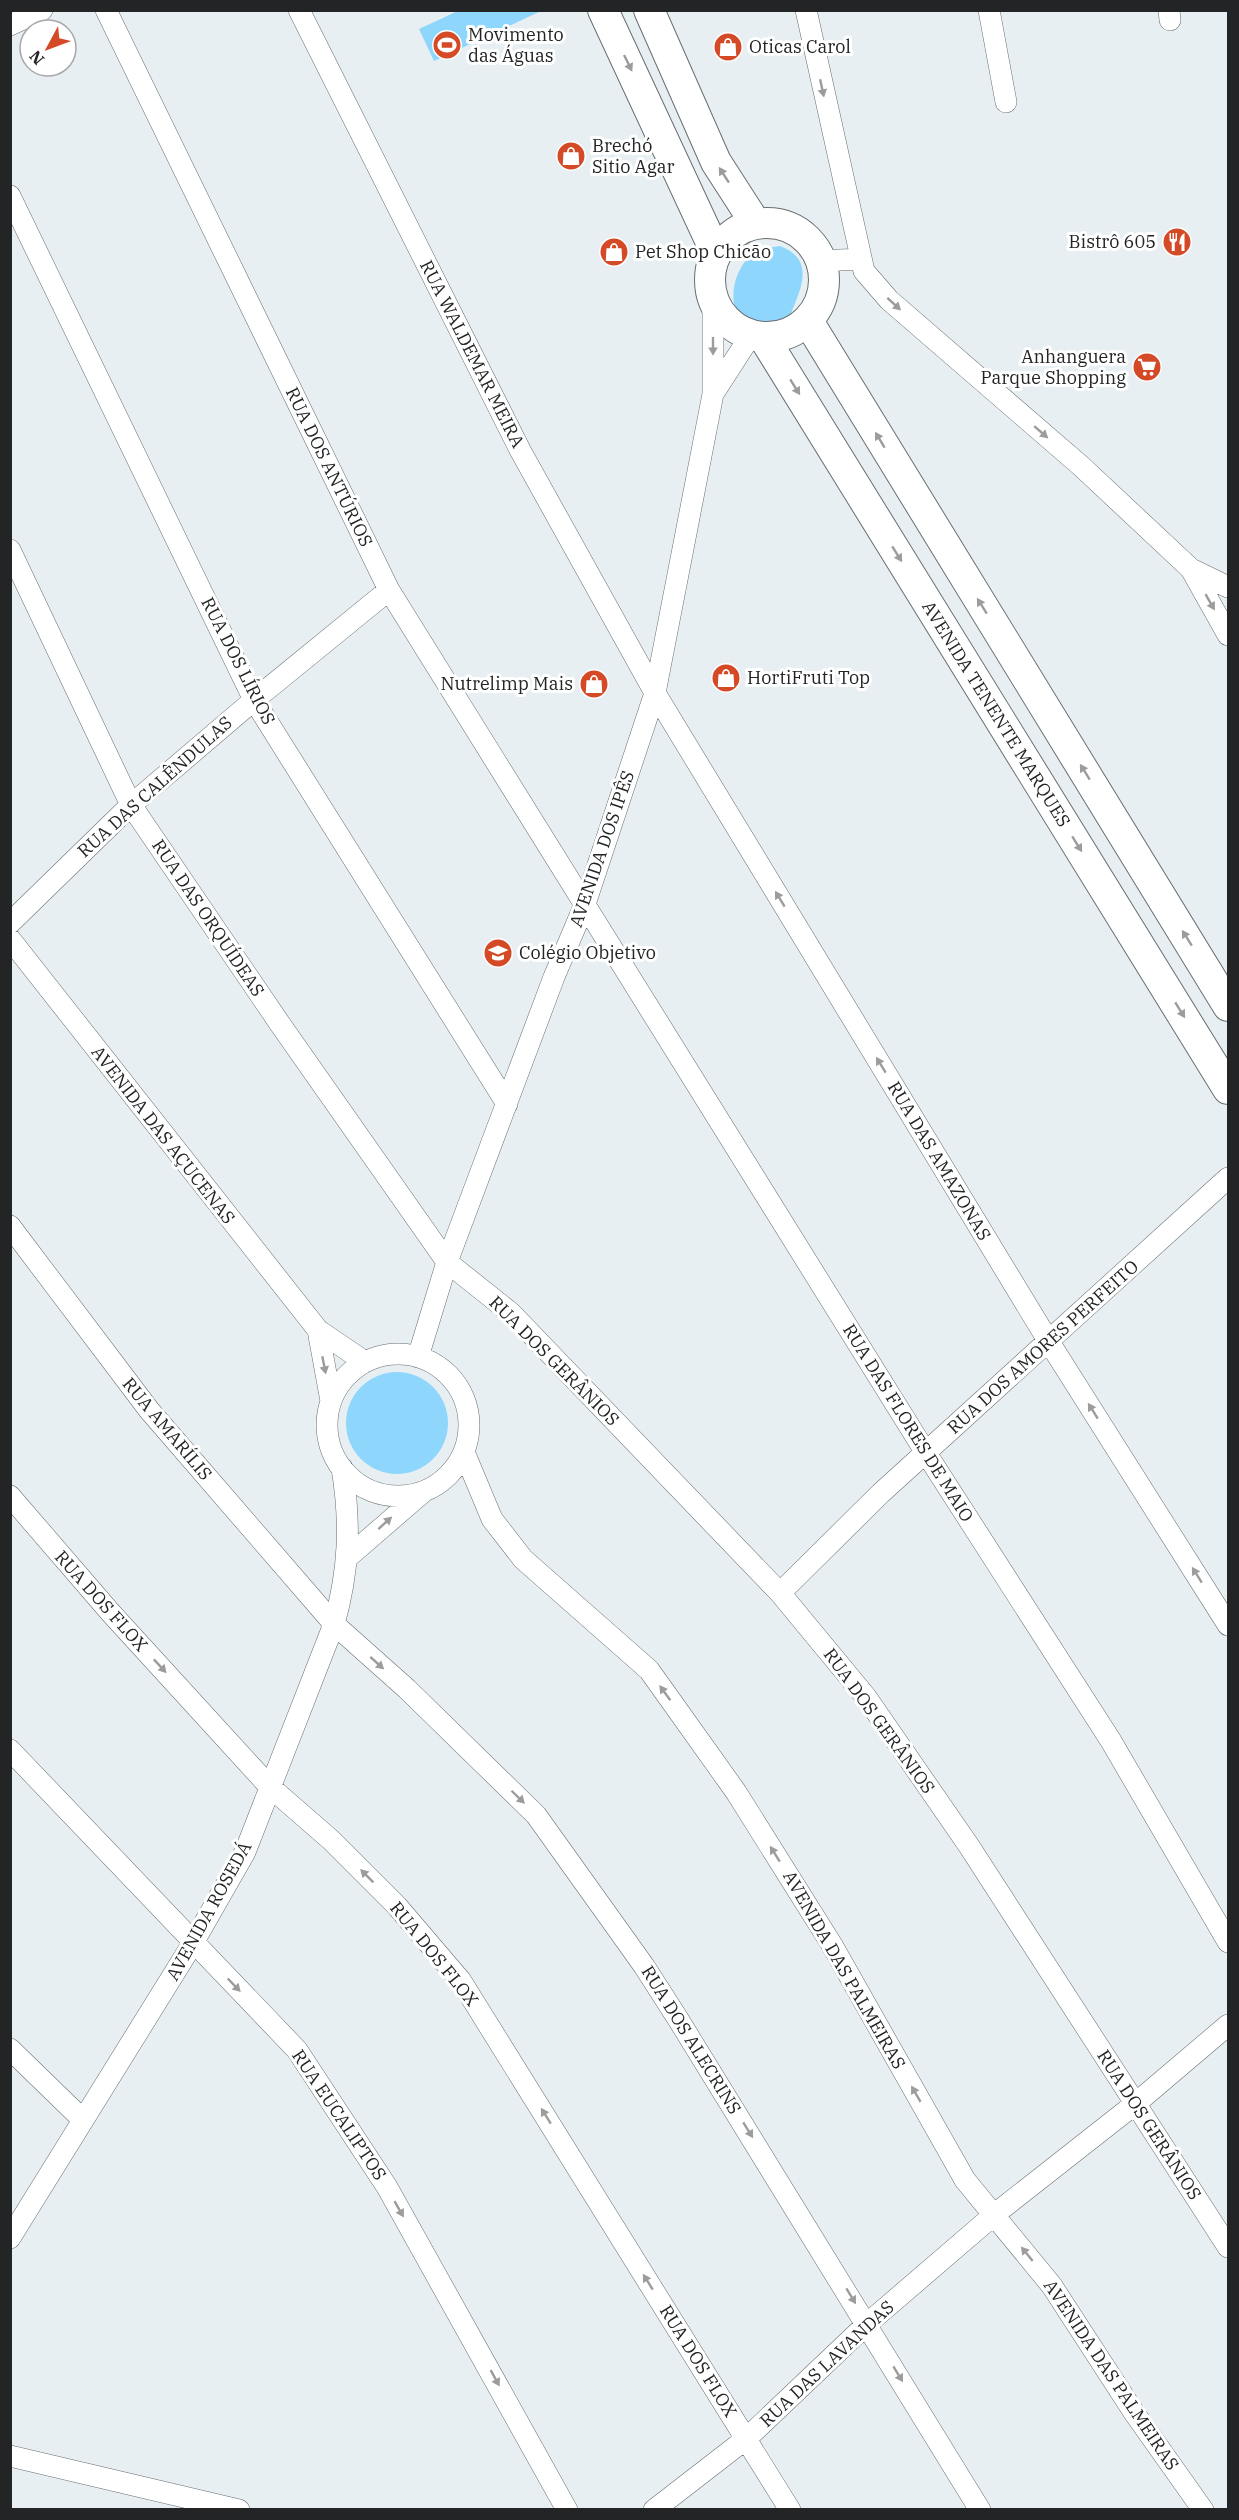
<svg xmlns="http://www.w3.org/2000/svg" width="1239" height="2520" font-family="'IBM Plex Serif',serif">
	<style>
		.green { fill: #8ed6fb }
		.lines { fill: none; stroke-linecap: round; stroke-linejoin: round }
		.street-casing { stroke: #686e71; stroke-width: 22 }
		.secondary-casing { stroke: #686e71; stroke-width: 32 }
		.street { stroke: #fff; stroke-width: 21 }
		.secondary { stroke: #fff; stroke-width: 30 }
		.oneway { fill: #9c9c9d }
		.labels { text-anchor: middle; stroke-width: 6; stroke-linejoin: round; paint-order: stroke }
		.poi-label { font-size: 18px; fill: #222425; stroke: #fff; text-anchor: start }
		.street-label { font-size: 18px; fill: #222425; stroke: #fff }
	</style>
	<rect width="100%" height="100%" fill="#e8eff2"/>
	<path class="green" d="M460,10H541V11L434,61L419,29Z
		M780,246C817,260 800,291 789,318C783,321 775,326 768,327C722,333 727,272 753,254C762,248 770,248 780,246Z
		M346 1423a51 51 0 1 1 102 0a51 51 0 1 1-102 0Z"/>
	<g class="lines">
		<g class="street-casing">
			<path id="street" d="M106,10L389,590L926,1453L1111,1741L1228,1942
				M299,10L520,450L655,693L1049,1342L1228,1625
				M806,10L864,271L889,300L1081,466L1191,569L1228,587
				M989,10L1006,102
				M1169,10L1170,20
				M10,25L42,10
				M10,196L254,700L507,1104
				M821,261L859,259
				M713,394L751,335
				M10,550L131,805L280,1024L447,1262L511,1313L780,1593L866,1697L969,1846L1228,2247
				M1191,569L1228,635
				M10,923L131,805L254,700L389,590
				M10,939L318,1330L365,1362
				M10,1226L149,1410L334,1624L407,1689L536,1815L644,1966L678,2019L980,2510
				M318,1330L331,1401
				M327 1425a71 71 0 1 1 142 0a71 71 0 1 1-142 0Z
				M418,1357L447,1262L554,977L585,904L655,693L713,394V299
				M464,1452L492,1519L523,1559L649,1670L736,1792L832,1945L965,2180L1052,2286L1135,2414L1203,2510
				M10,1496L110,1612L269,1786L331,1840L397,1906L461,1981L790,2510
				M348,1557L422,1493
				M780,1593L881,1493L1228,1178
				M10,1750L297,2050L387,2187L567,2510
				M10,2049L82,2119
				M10,2238L193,1943L245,1852L334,1624C349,1571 351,1523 342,1468
				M10,2456L239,2510
				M654,2510L747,2438L867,2324L995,2214L1135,2104L1228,2025"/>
		</g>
		<g class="secondary-casing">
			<path id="secondary" d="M603,10L716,253
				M649,10L716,162L756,224
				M710 280a57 57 0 1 1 114 0a57 57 0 1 1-114 0Z
				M808,321L1228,1006
				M764,338L1228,1089"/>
		</g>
		<use href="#street" class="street"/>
		<use href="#secondary" class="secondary"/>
	</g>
	<defs><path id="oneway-solid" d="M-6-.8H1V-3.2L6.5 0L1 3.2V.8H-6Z" transform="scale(1.5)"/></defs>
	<g class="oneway">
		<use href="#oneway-solid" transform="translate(628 63) rotate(64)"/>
		<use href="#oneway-solid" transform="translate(822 88) rotate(78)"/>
		<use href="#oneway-solid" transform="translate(724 175) rotate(-123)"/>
		<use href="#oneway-solid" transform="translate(894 304) rotate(42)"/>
		<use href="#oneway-solid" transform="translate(713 346) rotate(90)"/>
		<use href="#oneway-solid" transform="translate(795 387) rotate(58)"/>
		<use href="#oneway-solid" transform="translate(1041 432) rotate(41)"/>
		<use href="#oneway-solid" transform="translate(880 440) rotate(-121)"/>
		<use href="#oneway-solid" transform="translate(897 554) rotate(58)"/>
		<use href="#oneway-solid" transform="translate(1210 602) rotate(60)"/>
		<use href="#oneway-solid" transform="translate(982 606) rotate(-122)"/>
		<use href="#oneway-solid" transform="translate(1085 772) rotate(-122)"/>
		<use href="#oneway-solid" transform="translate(1077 844) rotate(58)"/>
		<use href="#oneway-solid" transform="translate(780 899) rotate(-121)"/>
		<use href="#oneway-solid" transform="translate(1187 938) rotate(-122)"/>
		<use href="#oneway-solid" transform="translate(1180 1010) rotate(58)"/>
		<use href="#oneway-solid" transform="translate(881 1065) rotate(-121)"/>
		<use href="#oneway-solid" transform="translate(324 1365) rotate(79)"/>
		<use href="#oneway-solid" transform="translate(1093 1411) rotate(-122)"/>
		<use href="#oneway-solid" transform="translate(385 1523) rotate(-42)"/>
		<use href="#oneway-solid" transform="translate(1197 1575) rotate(-122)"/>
		<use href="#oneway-solid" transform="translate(377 1663) rotate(42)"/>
		<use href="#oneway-solid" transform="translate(160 1666) rotate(47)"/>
		<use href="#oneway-solid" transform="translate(665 1693) rotate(-126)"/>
		<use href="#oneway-solid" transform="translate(518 1797) rotate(44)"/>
		<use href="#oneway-solid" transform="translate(775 1854) rotate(-122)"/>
		<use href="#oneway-solid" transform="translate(367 1876) rotate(-135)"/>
		<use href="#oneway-solid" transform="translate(234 1985) rotate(46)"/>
		<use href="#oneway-solid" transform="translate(916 2094) rotate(-120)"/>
		<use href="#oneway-solid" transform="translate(546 2116) rotate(-122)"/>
		<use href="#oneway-solid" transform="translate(748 2130) rotate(58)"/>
		<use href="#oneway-solid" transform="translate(399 2209) rotate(60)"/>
		<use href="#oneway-solid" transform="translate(1027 2254) rotate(-129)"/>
		<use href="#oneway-solid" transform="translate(648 2282) rotate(-122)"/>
		<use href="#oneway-solid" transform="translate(851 2296) rotate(59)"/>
		<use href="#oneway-solid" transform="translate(898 2374) rotate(59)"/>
		<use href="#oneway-solid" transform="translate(495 2378) rotate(61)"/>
	</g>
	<defs>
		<g id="stadium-disc" transform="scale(1.5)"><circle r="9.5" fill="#d44a27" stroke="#fff"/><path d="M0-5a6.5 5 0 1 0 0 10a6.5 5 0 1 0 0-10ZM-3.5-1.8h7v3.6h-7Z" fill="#fff"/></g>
		<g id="shop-disc" transform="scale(1.5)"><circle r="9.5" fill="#d44a27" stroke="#fff"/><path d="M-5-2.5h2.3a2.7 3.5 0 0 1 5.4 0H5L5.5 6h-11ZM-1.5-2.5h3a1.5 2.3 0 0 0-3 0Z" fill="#fff"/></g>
		<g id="restaurant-disc" transform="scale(1.5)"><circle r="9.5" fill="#d44a27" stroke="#fff"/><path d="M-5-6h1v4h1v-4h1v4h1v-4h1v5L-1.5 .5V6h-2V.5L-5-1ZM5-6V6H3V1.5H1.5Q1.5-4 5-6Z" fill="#fff"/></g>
		<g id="supermarket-disc" transform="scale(1.5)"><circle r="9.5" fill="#d44a27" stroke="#fff"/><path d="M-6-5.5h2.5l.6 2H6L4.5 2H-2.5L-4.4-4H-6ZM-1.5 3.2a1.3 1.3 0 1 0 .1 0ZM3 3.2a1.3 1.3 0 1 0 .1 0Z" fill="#fff"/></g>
		<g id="school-disc" transform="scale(1.5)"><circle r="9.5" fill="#d44a27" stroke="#fff"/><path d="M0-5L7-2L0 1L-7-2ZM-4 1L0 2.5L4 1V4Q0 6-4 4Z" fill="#fff"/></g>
	</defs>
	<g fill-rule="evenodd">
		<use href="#stadium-disc" x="447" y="45"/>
		<use href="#shop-disc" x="728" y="47"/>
		<use href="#shop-disc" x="571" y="156"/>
		<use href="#restaurant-disc" x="1177" y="242"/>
		<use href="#shop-disc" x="614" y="252"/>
		<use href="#supermarket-disc" x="1147" y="367"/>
		<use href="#shop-disc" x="726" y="678"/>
		<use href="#shop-disc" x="594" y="684"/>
		<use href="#school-disc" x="498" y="953"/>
	</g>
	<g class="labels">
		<g class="poi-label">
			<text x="468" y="41">Movimento<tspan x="468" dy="21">das Águas</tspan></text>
			<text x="749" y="53">Oticas Carol</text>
			<text x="592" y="152">Brechó<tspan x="592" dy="21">Sitio Agar</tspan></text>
			<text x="1156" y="248" text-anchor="end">Bistrô 605</text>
			<text x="635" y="258">Pet Shop Chicão</text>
			<text x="1126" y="363" text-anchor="end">Anhanguera<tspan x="1126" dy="21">Parque Shopping</tspan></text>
			<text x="747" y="684">HortiFruti Top</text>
			<text x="573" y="690" text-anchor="end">Nutrelimp Mais</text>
			<text x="519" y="959">Colégio Objetivo</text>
		</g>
		<g class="street-label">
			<text transform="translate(472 354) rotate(63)" y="6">RUA WALDEMAR MEIRA</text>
			<text transform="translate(329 467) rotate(64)" y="6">RUA DOS ANTÚRIOS</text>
			<text transform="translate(238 661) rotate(63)" y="6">RUA DOS LÍRIOS</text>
			<text transform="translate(996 714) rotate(58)" y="6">AVENIDA TENENTE MARQUES</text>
			<text transform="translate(155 787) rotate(-42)" y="6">RUA DAS CALÊNDULAS</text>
			<text transform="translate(602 849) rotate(-71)" y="6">AVENIDA DOS IPÊS</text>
			<text transform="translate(208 918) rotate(56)" y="6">RUA DAS ORQUÍDEAS</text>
			<text transform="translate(163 1135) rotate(52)" y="6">AVENIDA DAS AÇUCENAS</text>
			<text transform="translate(939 1161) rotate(59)" y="6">RUA DAS AMAZONAS</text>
			<text transform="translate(1043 1347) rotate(-42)" y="6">RUA DOS AMORES PERFEITO</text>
			<text transform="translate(554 1361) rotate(45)" y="6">RUA DOS GERÂNIOS</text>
			<text transform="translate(908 1423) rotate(58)" y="6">RUA DAS FLORES DE MAIO</text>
			<text transform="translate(167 1429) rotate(50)" y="6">RUA AMARÍLIS</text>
			<text transform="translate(101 1601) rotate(48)" y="6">RUA DOS FLOX</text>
			<text transform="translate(879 1721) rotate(54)" y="6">RUA DOS GERÂNIOS</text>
			<text transform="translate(209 1911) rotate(-61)" y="6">AVENIDA ROSEDÁ</text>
			<text transform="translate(434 1954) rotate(51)" y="6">RUA DOS FLOX</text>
			<text transform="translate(844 1970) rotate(60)" y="6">AVENIDA DAS PALMEIRAS</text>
			<text transform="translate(691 2040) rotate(58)" y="6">RUA DOS ALECRINS</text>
			<text transform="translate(339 2115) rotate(56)" y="6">RUA EUCALIPTOS</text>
			<text transform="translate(1149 2125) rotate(57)" y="6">RUA DOS GERÂNIOS</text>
			<text transform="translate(698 2361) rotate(58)" y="6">RUA DOS FLOX</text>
			<text transform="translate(827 2364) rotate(-43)" y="6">RUA DAS LAVANDAS</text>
			<text transform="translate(1111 2375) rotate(56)" y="6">AVENIDA DAS PALMEIRAS</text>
		</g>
	</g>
	<rect width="1239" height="2520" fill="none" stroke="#222425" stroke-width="24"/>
	<g transform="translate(48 48) rotate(229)"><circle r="28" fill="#ffffff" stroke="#a7a7a8" stroke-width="1.5"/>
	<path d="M0-4.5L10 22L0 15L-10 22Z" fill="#d44a27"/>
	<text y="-9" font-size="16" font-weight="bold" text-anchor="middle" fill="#222425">N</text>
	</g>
</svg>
